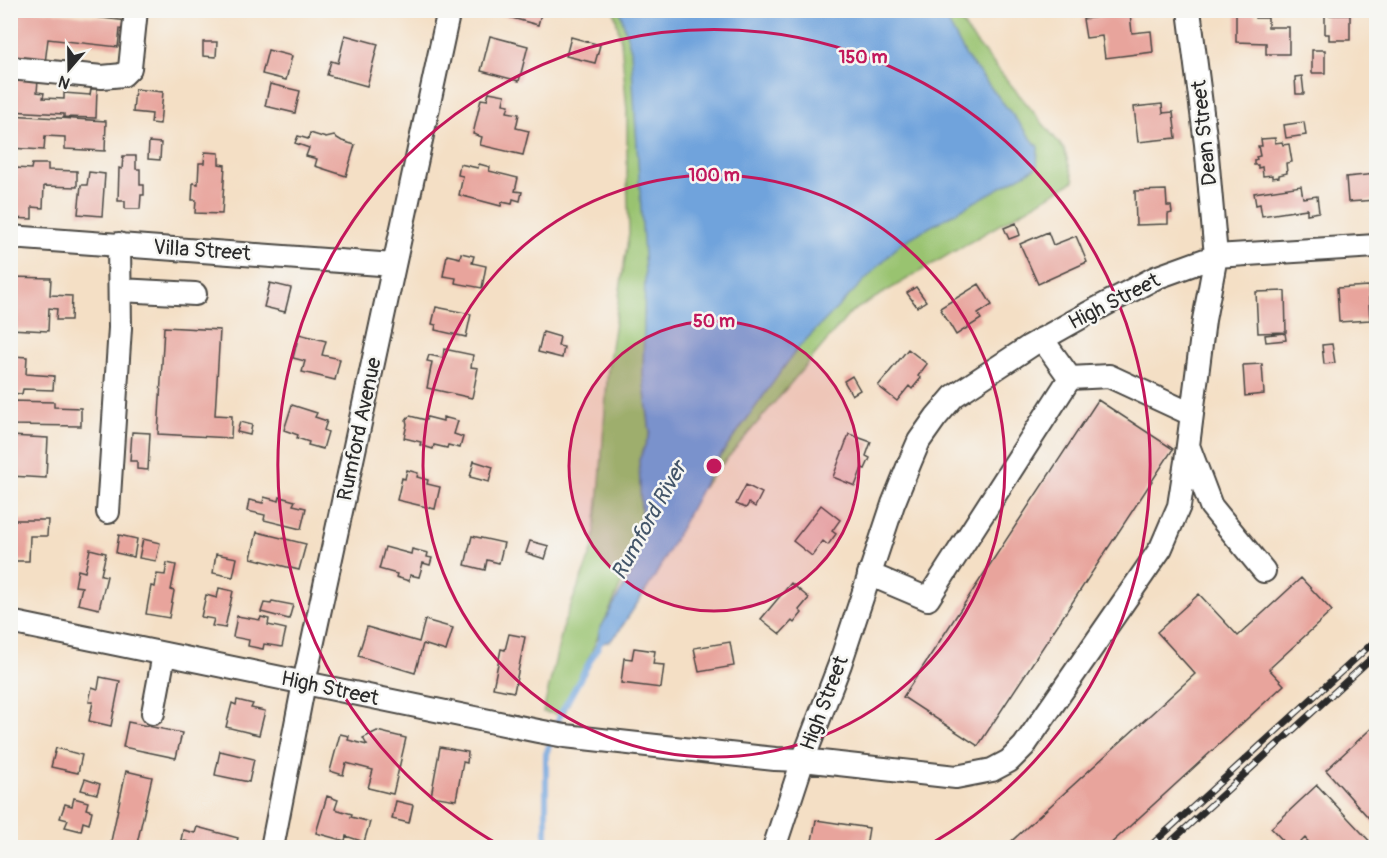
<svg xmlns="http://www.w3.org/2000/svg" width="1387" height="858" font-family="Pangolin,sans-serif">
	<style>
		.green { fill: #99c370; stroke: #62774e; stroke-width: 1.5 }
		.water { fill: #70a3dc; stroke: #4e6784; stroke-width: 1.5 }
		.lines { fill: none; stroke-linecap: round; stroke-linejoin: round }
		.stream { stroke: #70a3dc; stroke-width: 6 }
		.building { fill: #e8a49c }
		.minor-casing { stroke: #494642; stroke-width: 26 }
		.minor { stroke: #fff; stroke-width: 22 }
		.rail-casing { stroke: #2b2b2b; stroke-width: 7 }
		.rail { stroke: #f6f6f2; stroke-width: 4.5; stroke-dasharray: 14; stroke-linecap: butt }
		.ring { fill: none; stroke: #c2185b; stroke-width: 3 }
		.labels { text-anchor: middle; stroke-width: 5; stroke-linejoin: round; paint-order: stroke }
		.street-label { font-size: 21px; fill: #2b2b2b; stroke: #f6f6f2 }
		.water-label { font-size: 22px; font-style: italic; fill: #435569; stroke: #f6f6f2 }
		.centre { fill: #c2185b; stroke: #f6f6f2; stroke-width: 3 }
		.ring-label { font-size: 18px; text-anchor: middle; font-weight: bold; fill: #c2185b; stroke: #f6f6f2; stroke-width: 5; stroke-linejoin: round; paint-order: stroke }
	</style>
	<rect width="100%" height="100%" fill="#f6f6f2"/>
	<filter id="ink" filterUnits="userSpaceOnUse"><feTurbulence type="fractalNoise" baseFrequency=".0167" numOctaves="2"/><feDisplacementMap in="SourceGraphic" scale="12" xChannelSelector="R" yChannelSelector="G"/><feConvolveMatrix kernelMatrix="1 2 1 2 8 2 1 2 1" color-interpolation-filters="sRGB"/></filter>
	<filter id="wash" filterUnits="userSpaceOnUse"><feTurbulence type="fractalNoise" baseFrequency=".008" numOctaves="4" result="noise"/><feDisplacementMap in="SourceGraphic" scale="24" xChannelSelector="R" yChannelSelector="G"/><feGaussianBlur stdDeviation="1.35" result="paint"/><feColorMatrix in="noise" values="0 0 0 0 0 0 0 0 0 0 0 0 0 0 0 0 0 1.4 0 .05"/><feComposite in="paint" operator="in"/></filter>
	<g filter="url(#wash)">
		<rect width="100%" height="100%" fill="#f4dfc5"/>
		<path class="green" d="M614,11H958L961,22L974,40L1064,149L1074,181L851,312L621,584L564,715L543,712L564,623L593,548L600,483L608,366L629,233L627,174V111L621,41Z"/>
		<path class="water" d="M620,11H942L966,56L1038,147L1037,167L901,243L797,349L714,465L654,578L617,634L610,641L603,643L598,638L599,631L634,568L641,513L639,460L650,433L643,376L645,273L631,50Z"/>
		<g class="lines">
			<path class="stream" d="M555,729L561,713L605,634
				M546,848V754L552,738"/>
		</g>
		<g id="blocks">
			<path class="building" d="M10,10H34L128,21L127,30L120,29L118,47L48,39L45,63L10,59Z
				M503,10H542L538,25L501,15Z
				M1236,11L1255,12V18H1268V27H1289V54H1266V43L1236,42Z
				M1130,13L1132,33L1151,31L1153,52L1105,58L1102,36L1086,38L1083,19Z
				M1325,15H1350V40H1329V34H1325Z
				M345,35L378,44L367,86L327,75L331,61L338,63Z
				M490,36L528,46L519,81L481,71Z
				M571,37L600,45L595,63L566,56Z
				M203,42H217L216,57L203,56Z
				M268,50L292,56L286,80L262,74Z
				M1312,50H1325V73H1312Z
				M1302,76L1304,94H1296L1295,77Z
				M10,78L38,80L37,92L44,93L43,98L64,99V93L90,95L91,89H97L96,118L64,117V114L10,111Z
				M270,84L300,91L295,113L265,106Z
				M135,89L163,92L160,124L151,123L152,114L133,112Z
				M489,92L505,95L503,104L509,105L507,112L519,114L516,128L529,131L523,155L480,145L482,137L473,134L481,99L487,100Z
				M1162,104L1163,113L1173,112L1176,138L1138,142L1134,107Z
				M10,115L106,121L105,151L65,149V137L45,136L44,150L10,148Z
				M1304,122L1306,135L1286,138L1284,125Z
				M310,133L326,138L334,136L342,141L355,145L346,176L315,166L317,159L306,156L309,148L295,143L298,136L308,139Z
				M1275,138V143L1282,142L1283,145L1289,144L1292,162L1286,163L1287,173L1279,175V177L1272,178V175L1263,176L1262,167L1258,168V165H1254V160L1257,159L1256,157L1260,156L1258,146H1262L1261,139Z
				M149,142L161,143L160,160L148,159Z
				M205,152L219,153V164L225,165L222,214L195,213L196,200H192L193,183L198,184L199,163H204Z
				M123,156H136V169H140V185H144V195H141L140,209H125V201H118L119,168L122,169Z
				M32,164H48V170L77,171V187L44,186L43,208L32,207V219L10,218V189H15L16,168L31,169Z
				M460,164L478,168L479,164L490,167L489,171L518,178L515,191L522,192L520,201L513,199L512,204L502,202L501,206L459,195L463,176L458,175Z
				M89,172L105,174L102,216L78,214L81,185H87Z
				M1376,174V200L1348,202L1346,177Z
				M1301,186L1303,198L1317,196L1319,212L1307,214V209L1262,216L1260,204L1256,205L1254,193Z
				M1166,190L1167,206H1171L1172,213L1168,214V224L1136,225L1135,191Z
				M1016,223L1020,235L1009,239L1004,228Z
				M1048,232L1053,245L1076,236L1087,262L1038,284L1020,244Z
				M461,253L474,256L472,263L486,266L482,288L455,283L456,278L443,276L447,255L460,258Z
				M10,277L51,278L50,295L72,296L71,320H56L57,309L49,308L48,331L10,329Z
				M270,283L291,288L285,312L264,307Z
				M979,284L992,305L978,314L981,319L956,335L940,308Z
				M1368,286L1370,320L1339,322L1337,288Z
				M916,287L926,301L917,307L907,293Z
				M1285,291L1286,332L1258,333L1256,292Z
				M436,307L471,314L466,337L435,330L436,325L432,324Z
				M164,327L220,330L215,415L232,416L231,438L158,434Z
				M543,332L560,337L558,346L564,347L562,358L538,352Z
				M1285,333L1286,340L1266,342L1265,335Z
				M299,334L326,341L322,355L340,359L335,380L302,372L305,361L293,358Z
				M1332,344L1335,363L1324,364L1322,345Z
				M444,349L473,355L471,367L478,368L472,398L427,388L432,362L427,361L429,355L443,358Z
				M908,349L927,364L918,376L921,378L912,389L909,386L897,401L878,386Z
				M13,356L27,357L26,374L54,376L53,390L23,389L22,394L10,393V362H12Z
				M1262,364L1264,394L1245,396L1243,365Z
				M852,376L860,390L852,395L844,381Z
				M1098,400L1173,449L978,746L903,697Z
				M10,401L54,402V407L81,408V426L10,425Z
				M292,405L317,413L315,417L327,421L324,430L328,432L323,449L308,445L309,442L297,438L298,435L284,430Z
				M410,416L426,420L427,417L443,421V417L458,421L454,434L463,437L460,448L448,445L447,448L434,445L433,449L420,445L421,442L404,438L407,424L406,420L408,417Z
				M240,422L252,425L250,435L237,432Z
				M132,432L150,433L148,470L137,469V461H130Z
				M849,434L871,442L866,456L870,458L865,469L862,468L855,486L833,477Z
				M10,436L48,438L46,478L10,476Z
				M474,461L493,467L489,482L470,477Z
				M407,470L418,473L417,477L428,480L427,484L440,487L435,509L397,500L402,478L405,479Z
				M746,485L762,493L755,507L749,503L746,508L736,504Z
				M264,497L279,501L280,497L295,501L293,505L306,508L301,529L264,520L265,515L247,511L249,500L263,503Z
				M821,505L840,520L832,531L836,534L828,545L823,541L812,556L793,541Z
				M10,520H48L47,536H30L29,561H10Z
				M257,532L306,544L299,570L251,558Z
				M119,535L137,539L134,557L116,553Z
				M472,536L504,543L499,563L487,560L485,570L465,565Z
				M143,539L160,543L156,561L139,558Z
				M530,541L549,546L545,559L526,553Z
				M385,547L411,554L412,549L428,553L427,557L432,558L430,565L423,563L419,577L410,575L409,581L396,577L397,574L379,569Z
				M90,549L106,553L101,575L107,576L99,609L78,604L82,587L75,586L78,570L85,572Z
				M216,554L237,558L233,577L213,573Z
				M167,563L176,565L171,590L174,591L169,618L146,614L151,586L155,587L157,574L165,575Z
				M1301,578L1332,611L1269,669L1284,685L1106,848H1004L1195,674L1157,632L1199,594L1238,636Z
				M791,583L809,598L799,610L802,613L794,623L792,621L780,634L761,619Z
				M10,587H13L12,605H10Z
				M219,588L233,591L225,628L212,626L214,619L201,617L206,595L217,598Z
				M272,601L293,605L289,619L261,612L264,603L271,604Z
				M237,616L260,620L261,617L269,619L268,625L286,629L282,647L264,644L263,649L248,646L249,640L233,637Z
				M425,620L453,628L446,651L423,644L415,673L358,656L367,627L419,642Z
				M509,634L525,637L514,692L493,688L501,649L505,650Z
				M730,642L734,666L699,672L694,648Z
				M634,648L655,651L653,664L664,665L661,688L621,683L624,658L632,659Z
				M100,677L120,681L111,726L89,721L93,702H89L92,687L98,689Z
				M237,700L253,704L251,708L265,711L259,735L226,727L232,703L236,705Z
				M128,722L182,733L176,758L123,747Z
				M1376,724V826L1326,770Z
				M377,731L406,738L393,794L368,788L373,770L346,763L343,775L330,771L340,734L349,736L348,740L367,745L363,738Z
				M440,747L468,752L467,763L463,762L456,800L431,796Z
				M56,748L82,755L78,773L51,767Z
				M220,751L254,759L249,782L215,775Z
				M126,771L152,777L136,848H117L110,846Z
				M85,779L100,784L97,794L81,790Z
				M1317,785L1376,848H1314L1305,838L1295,848H1290L1271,828Z
				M327,796L338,800L335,809L352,814L351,817L370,822L364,842L346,836L345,841L316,833Z
				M74,798L88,802L86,809L92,811L89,824L83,822L81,831L65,827L68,820L60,818L65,804L72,806Z
				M396,801L413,805L409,823L392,819Z
				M816,820L869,828L866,847L856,846V848L811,846Z
				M197,827L238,838L235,848H191L192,843L181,840L183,830L195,833Z
				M435,842L452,847V848H433Z"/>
		</g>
	</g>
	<g filter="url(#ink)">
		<use href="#blocks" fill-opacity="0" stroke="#494642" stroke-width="1.5"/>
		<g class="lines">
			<g class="minor-casing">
				<path id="minor" d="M10,68L102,77L123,75L130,68L136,10
					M10,237L394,265
					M120,290L195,294
					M1070,378L1109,376L1191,414
					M1189,448L1211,506L1264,571
					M108,512L120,328L119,244
					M869,574L928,599L1070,378L1042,339
					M10,622L538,731L565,736L775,759L803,760L840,664L893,504L910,462L919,441L936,417L954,396L1030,346L1087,314L1155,278L1216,256L1376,246
					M153,713L164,654
					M272,848L304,683L449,10
					M774,848L803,760L956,777L992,770L1009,761L1024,746L1161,548L1179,506L1186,461L1204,320L1216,256L1206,144L1189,10"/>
			</g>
			<use href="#minor" class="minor"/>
			<g class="rail-casing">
				<path id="rail" d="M1148,848L1376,640
					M1164,848L1376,654"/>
			</g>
			<use href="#rail" class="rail"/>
		</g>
	</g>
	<circle cx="714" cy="466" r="145" fill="#c2185b" fill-opacity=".12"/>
	<g class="ring">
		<circle cx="714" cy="466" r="145"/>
		<circle cx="714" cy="466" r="291"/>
		<path d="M503 847A436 436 0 1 1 925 847"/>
	</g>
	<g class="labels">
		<g class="street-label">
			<text transform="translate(1204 133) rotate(-96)" y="7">Dean Street</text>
			<text transform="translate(202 250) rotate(4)" y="7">Villa Street</text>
			<text transform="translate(1114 301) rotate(-27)" y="7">High Street</text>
			<text transform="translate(359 429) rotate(-78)" y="7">Rumford Avenue</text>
			<text transform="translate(330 688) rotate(12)" y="7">High Street</text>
			<text transform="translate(824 703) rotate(-69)" y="7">High Street</text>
		</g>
		<g class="water-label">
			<text transform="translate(648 520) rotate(-61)" y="8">Rumford River</text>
		</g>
	</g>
	<circle cx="714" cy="466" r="9" class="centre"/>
	<g class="ring-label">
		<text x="863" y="63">150 m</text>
		<text x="714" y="181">100 m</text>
		<text x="714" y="327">50 m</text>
	</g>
	<rect width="1387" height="858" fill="none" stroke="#f6f6f2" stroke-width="36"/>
	<g transform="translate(69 69) rotate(200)" stroke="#f6f6f2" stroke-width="4.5" paint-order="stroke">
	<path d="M0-4.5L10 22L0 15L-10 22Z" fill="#2b2b2b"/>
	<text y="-9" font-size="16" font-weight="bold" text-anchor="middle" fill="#2b2b2b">N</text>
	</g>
</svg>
